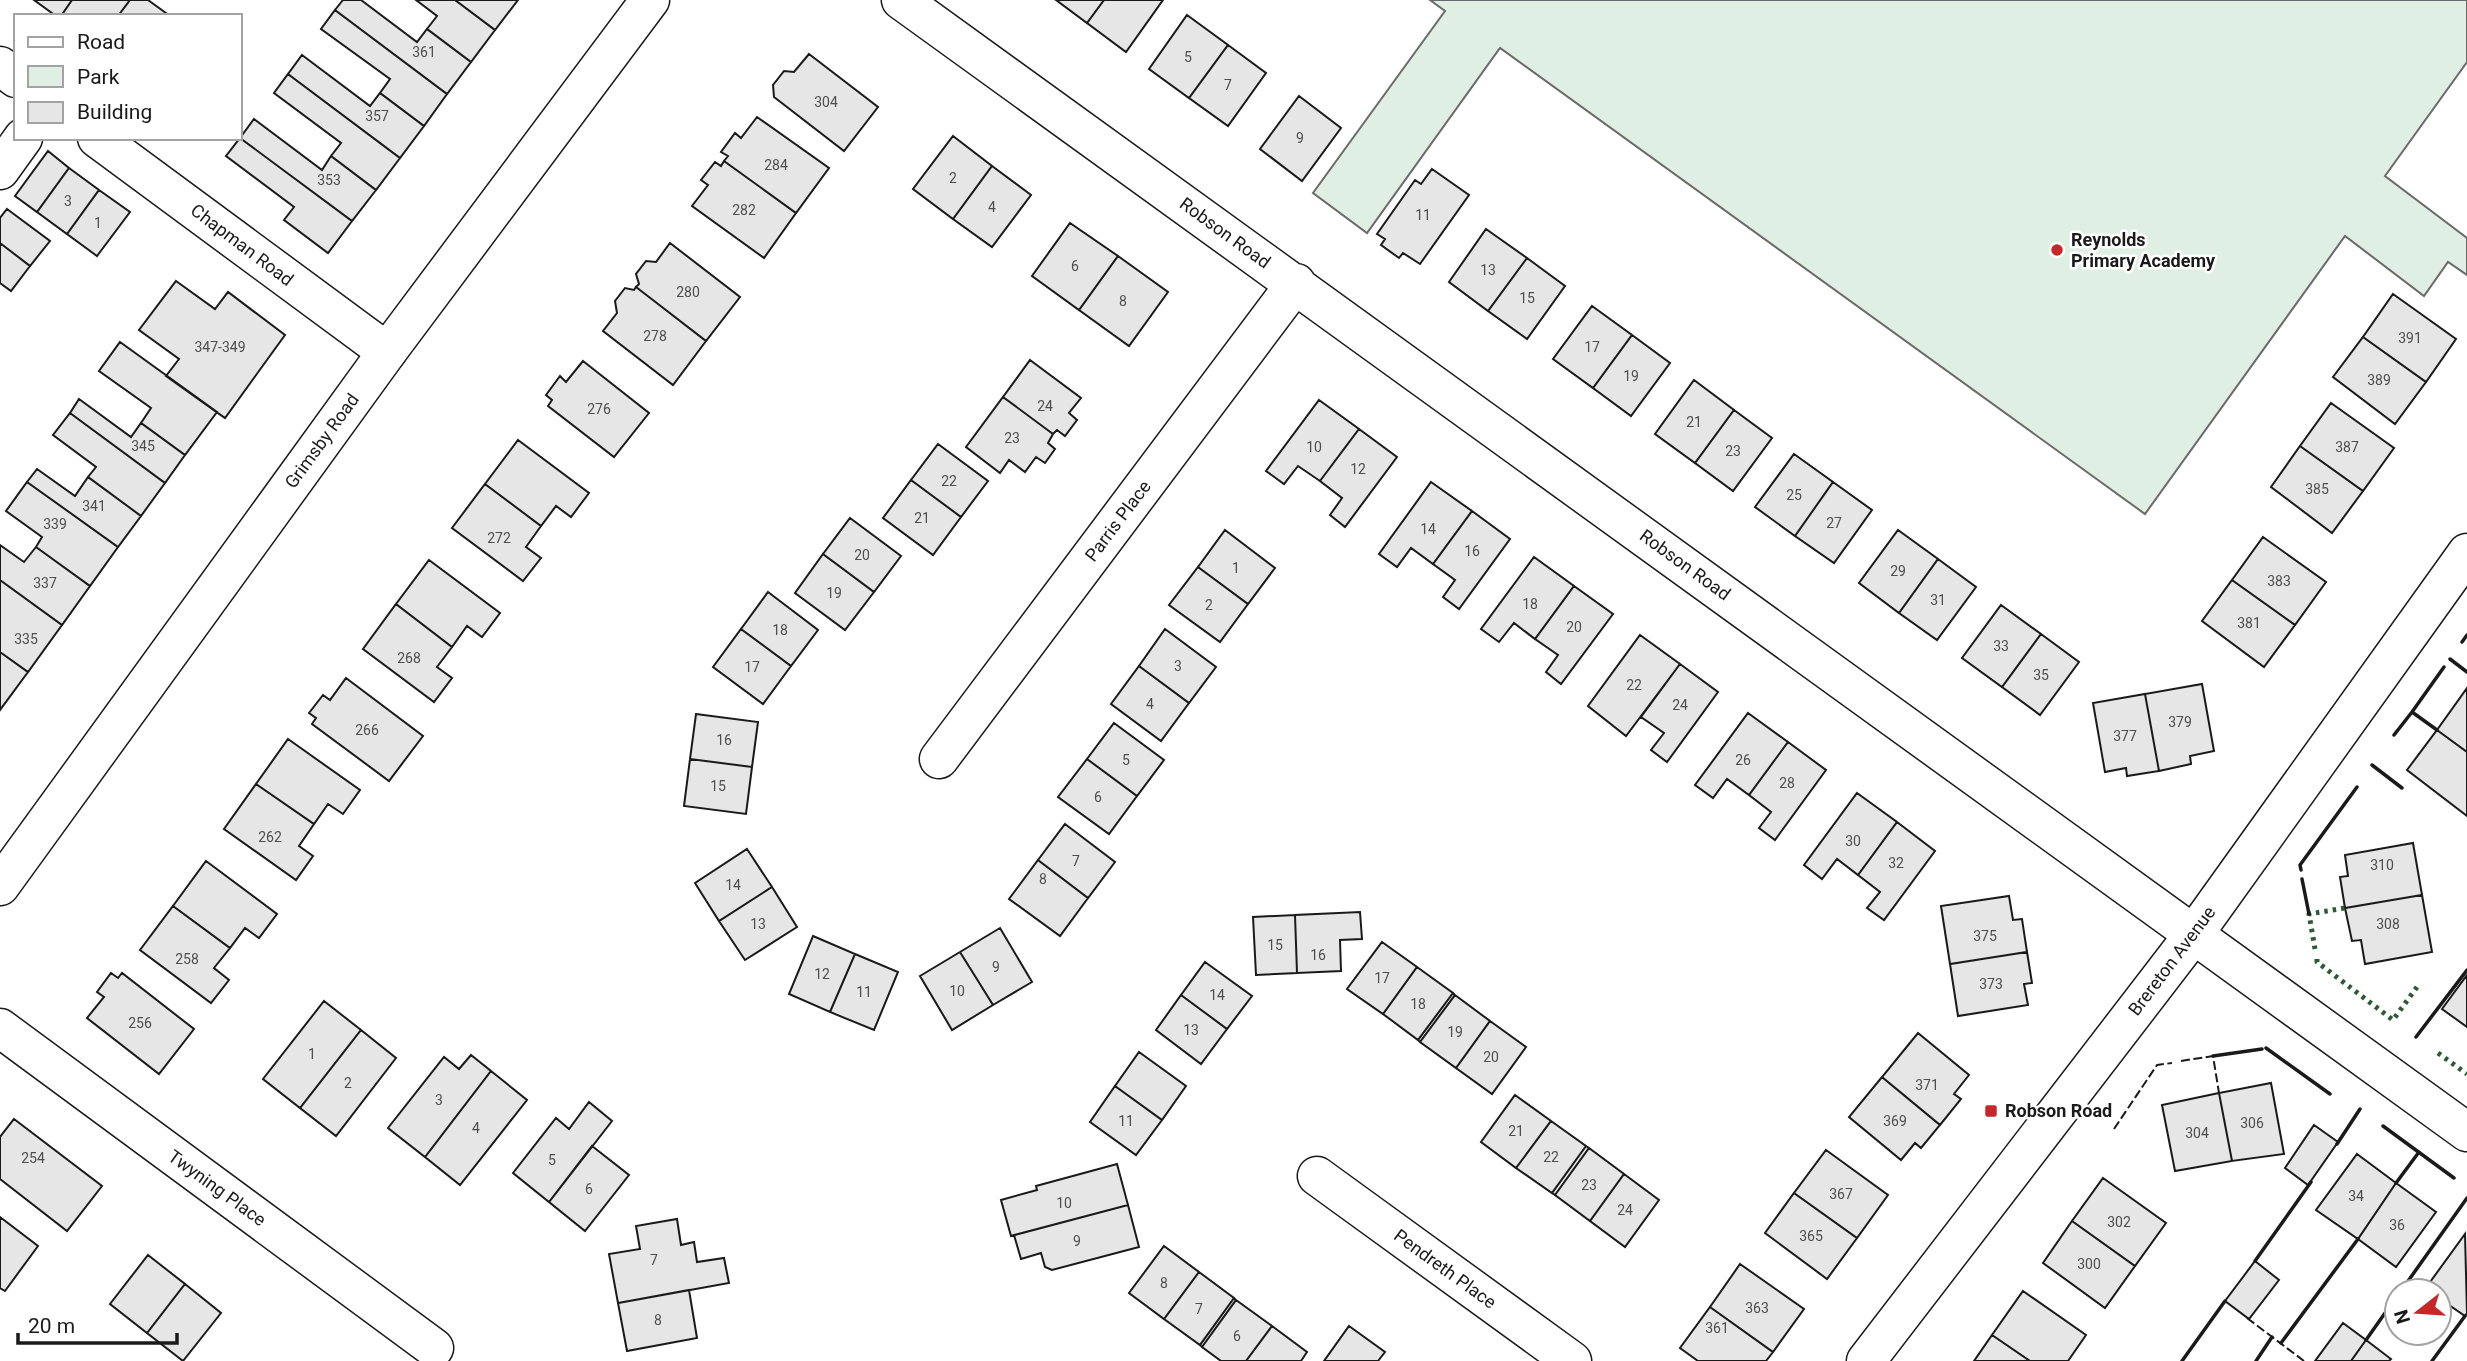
<svg xmlns="http://www.w3.org/2000/svg" width="2467" height="1361" font-family="Roboto,sans-serif">
	<style>
		.green { fill: #e0efe3; stroke: #6a6a6a; stroke-width: 2 }
		.building { fill: #e6e6e6; stroke: #1a1a1a; stroke-width: 2 }
		.lines { fill: none; stroke-linecap: round; stroke-linejoin: round }
		.minor-casing { stroke: #1a1a1a; stroke-width: 41 }
		.major-casing { stroke: #1a1a1a; stroke-width: 41 }
		.minor { stroke: #fff; stroke-width: 38 }
		.major { stroke: #fff; stroke-width: 38 }
		.hedge { stroke: #2b5a34; stroke-width: 5; stroke-dasharray: 3.5 5; stroke-linecap: butt }
		.fence { stroke: #1a1a1a; stroke-width: 2; stroke-dasharray: 9 3.5; stroke-linecap: butt }
		.wall { stroke: #1a1a1a; stroke-width: 3.5 }
		.poi-dot { fill: #c62828; stroke: #fff; stroke-width: 2.5 }
		.labels { text-anchor: middle; stroke-width: 5; stroke-linejoin: round; paint-order: stroke }
		.number-label { font-size: 14px; fill: #4d4d4d }
		.street-label { font-size: 18px; fill: #1a1a1a; stroke: #fff }
		.poi-label { font-size: 18px; font-weight: bold; fill: #1a1a1a; stroke: #fff; text-anchor: start }
	</style>
	<rect width="100%" height="100%" fill="#fff"/>
	<path class="green" d="M1430,0H2467V62L2385,176L2467,238V275L2448,262L2424,296L2345,236L2145,514L1500,48L1367,233L1313,193L1445,11Z"/>
	<path class="building" d="M34,0H72L61,16H56Z
		M72,0H130L118,16H61Z
		M130,0H148L170,16H118Z
		M343,0H361L417,42L427,29L471,62L447,94L335,10Z
		M416,0H455L495,30L471,62L427,29L437,16Z
		M455,0H518L495,30Z
		M1056,0H1104L1087,23Z
		M1104,0H1163L1126,52L1087,23Z
		M335,10L447,94L424,126L380,93L390,79L321,29Z
		M1187,15L1228,45L1189,98L1149,69Z
		M1228,45L1266,73L1228,126L1189,98Z
		M809,54L878,107L844,151L774,97L773,85L784,71L794,72Z
		M302,55L370,106L380,93L424,126L400,158L288,74Z
		M288,74L400,158L376,190L331,156L341,143L274,93Z
		M1299,96L1341,128L1302,181L1260,149Z
		M757,117L829,168L796,213L724,161L728,156L721,152L735,133L741,138Z
		M254,119L322,170L331,156L376,190L352,221L240,138Z
		M953,136L992,166L953,219L913,189Z
		M240,138L352,221L328,253L284,220L294,207L226,156Z
		M48,151L69,168L37,212L15,196Z
		M724,161L796,213L764,258L692,206L708,185L701,180L715,162L721,166Z
		M992,166L1031,195L992,247L953,219Z
		M69,168L99,190L67,234L37,212Z
		M1432,169L1469,195L1420,264L1403,253L1399,258L1381,245L1385,239L1377,234L1415,180L1421,184Z
		M99,190L130,212L97,256L67,234Z
		M7,209L50,241L30,266L0,243V218Z
		M1070,223L1118,256L1079,310L1032,276Z
		M1486,229L1527,258L1488,311L1449,282Z
		M0,243L30,266L11,291L0,283Z
		M670,243L740,297L706,341L636,287L639,284L636,274L646,261L656,262Z
		M1118,256L1168,292L1129,346L1079,310Z
		M1527,258L1565,286L1527,339L1488,311Z
		M176,281L215,309L228,292L285,335L225,418L166,376L179,359L139,330Z
		M636,287L706,341L673,385L603,331L617,313L615,301L625,288L634,290Z
		M2393,294L2456,339L2426,382L2363,337Z
		M1592,306L1632,335L1593,388L1553,359Z
		M1632,335L1670,363L1631,416L1593,388Z
		M2363,337L2426,382L2395,424L2333,377Z
		M120,342L217,412L185,455L141,423L151,408L99,371Z
		M1030,360L1081,398L1069,413L1077,420L1065,436L1057,430L1053,434L1003,397Z
		M583,361L649,413L614,457L548,406L552,400L546,395L560,376L566,382Z
		M1694,380L1734,410L1695,463L1655,434Z
		M1003,397L1053,434L1048,443L1055,449L1045,463L1036,457L1025,472L1009,460L1000,473L966,447Z
		M79,399L131,437L141,423L185,455L165,483L70,413Z
		M1319,400L1359,429L1320,481L1298,466L1284,484L1266,471Z
		M2331,403L2394,448L2363,491L2300,446Z
		M1734,410L1772,438L1733,491L1695,463Z
		M70,413L165,483L141,516L88,477L96,467L53,435Z
		M1359,429L1397,457L1345,527L1330,515L1342,498L1320,481Z
		M518,440L589,493L571,517L556,506L541,526L485,484Z
		M938,444L988,481L961,517L911,480Z
		M2300,446L2363,491L2332,533L2271,487Z
		M1794,454L1833,482L1795,536L1755,507Z
		M37,469L75,496L88,477L141,516L118,547L27,482Z
		M911,480L961,517L933,555L883,518Z
		M27,482L118,547L90,586L36,547L42,537L6,511Z
		M1431,482L1472,511L1433,564L1411,548L1397,567L1379,554Z
		M1833,482L1872,510L1834,563L1795,536Z
		M485,484L541,526L526,547L541,558L523,581L452,528Z
		M1472,511L1510,539L1459,609L1443,597L1455,580L1433,564Z
		M850,518L901,556L874,592L823,554Z
		M1225,530L1275,568L1248,604L1198,567Z
		M1898,530L1938,559L1899,613L1859,583Z
		M2263,537L2326,582L2295,625L2232,580Z
		M0,545L24,562L36,547L90,586L62,625L0,580Z
		M823,554L874,592L845,630L795,593Z
		M1534,557L1574,586L1535,639L1514,623L1499,642L1481,629Z
		M1938,559L1976,587L1937,640L1899,613Z
		M429,560L500,613L482,637L467,626L452,647L396,604Z
		M1198,567L1248,604L1220,642L1169,605Z
		M0,580L62,625L28,672L0,652Z
		M2232,580L2295,625L2264,667L2202,621Z
		M1574,586L1613,614L1561,684L1546,672L1558,655L1535,639Z
		M768,592L818,630L791,666L741,629Z
		M396,604L452,647L437,667L452,678L434,702L363,649Z
		M2001,605L2041,634L2002,687L1962,658Z
		M741,629L791,666L763,704L713,667Z
		M1165,629L1216,667L1189,703L1139,666Z
		M2041,634L2079,662L2040,715L2002,687Z
		M1640,635L1680,664L1626,736L1588,706Z
		M0,652L28,672L0,710Z
		M1680,664L1718,692L1667,762L1651,750L1664,733L1641,717Z
		M1139,666L1189,703L1161,741L1111,704Z
		M346,678L423,736L389,781L312,724L316,718L309,713L323,695L330,700Z
		M2202,684L2214,751L2190,756L2191,764L2159,771L2145,694Z
		M2467,688V752L2437,730Z
		M2145,694L2159,771L2127,776L2126,768L2105,772L2093,703Z
		M1748,713L1788,742L1749,795L1727,779L1713,798L1695,785Z
		M696,714L758,722L752,767L690,759Z
		M1114,723L1164,760L1137,796L1087,759Z
		M2437,730L2467,752V816L2407,770Z
		M288,739L360,790L343,814L328,804L314,824L256,784Z
		M1788,742L1826,770L1775,840L1759,828L1771,812L1749,795Z
		M690,759L752,767L746,814L684,806Z
		M1087,759L1137,796L1109,834L1058,797Z
		M256,784L314,824L299,846L313,856L296,880L224,829Z
		M1857,793L1897,822L1858,875L1837,859L1822,879L1804,865Z
		M1897,822L1935,851L1884,920L1867,908L1880,892L1858,875Z
		M1065,824L1115,862L1088,898L1038,860Z
		M2413,843L2422,895L2345,908L2340,877L2348,876L2345,855Z
		M747,849L772,887L719,921L695,883Z
		M1038,860L1088,898L1060,936L1009,899Z
		M206,861L277,914L259,938L245,928L230,948L173,906Z
		M772,887L797,927L745,960L719,921Z
		M2422,895L2432,952L2365,964L2361,940L2352,941L2345,908Z
		M2009,896L2013,920L2022,919L2027,952L1950,964L1941,906Z
		M173,906L230,948L214,968L229,980L211,1003L140,950Z
		M1360,912L1362,939L1340,940L1341,971L1297,973L1295,915Z
		M1295,915L1297,973L1256,975L1253,917Z
		M1000,928L1032,982L993,1005L960,952Z
		M813,936L855,954L830,1012L789,994Z
		M1382,942L1417,967L1383,1014L1347,989Z
		M960,952L993,1005L952,1030L920,976Z
		M2027,952L2032,983L2024,984L2028,1005L1958,1016L1950,964Z
		M855,954L898,972L874,1030L830,1012Z
		M1205,962L1252,996L1227,1029L1181,995Z
		M1417,967L1453,993L1418,1040L1383,1014Z
		M111,973L118,978L122,973L194,1029L159,1074L87,1018L104,997L97,992Z
		M2467,975V1027L2442,1009Z
		M1453,993L1455,995L1420,1042L1418,1040Z
		M1181,995L1227,1029L1201,1064L1156,1030Z
		M1455,995L1490,1021L1456,1068L1420,1042Z
		M324,1001L361,1030L300,1108L263,1079Z
		M1490,1021L1526,1047L1492,1094L1456,1068Z
		M361,1030L396,1058L336,1136L300,1108Z
		M1918,1033L1969,1075L1954,1094L1961,1099L1940,1125L1882,1077Z
		M1139,1052L1186,1086L1162,1120L1115,1086Z
		M471,1055L491,1071L425,1157L388,1128L444,1057L459,1069Z
		M491,1071L527,1100L460,1185L425,1157Z
		M1882,1077L1940,1125L1921,1148L1915,1143L1901,1160L1849,1117Z
		M2271,1083L2284,1154L2232,1161L2219,1093Z
		M1115,1086L1162,1120L1136,1155L1090,1122Z
		M2219,1093L2232,1161L2175,1171L2162,1105Z
		M1515,1095L1551,1121L1516,1168L1481,1142Z
		M589,1102L612,1121L549,1202L513,1173L556,1118L569,1129Z
		M14,1119L102,1186L67,1231L0,1179V1137Z
		M1551,1121L1586,1146L1552,1193L1516,1168Z
		M2314,1125L2338,1142L2308,1185L2285,1168Z
		M592,1146L629,1175L585,1231L549,1202Z
		M1586,1146L1589,1148L1555,1195L1552,1193Z
		M1589,1148L1624,1174L1590,1221L1555,1195Z
		M1826,1150L1888,1195L1857,1238L1794,1193Z
		M2357,1154L2396,1183L2358,1239L2316,1210Z
		M1117,1164L1128,1205L1011,1236L1001,1200L1037,1190L1036,1186Z
		M1624,1174L1659,1200L1625,1247L1590,1221Z
		M2103,1178L2166,1223L2135,1266L2072,1221Z
		M2396,1183L2436,1212L2396,1267L2358,1239Z
		M1794,1193L1857,1238L1827,1279L1765,1233Z
		M1128,1205L1139,1247L1052,1270L1045,1267L1041,1253L1021,1259L1014,1235Z
		M0,1217L38,1246L5,1291L0,1288Z
		M677,1219L681,1245L694,1242L697,1262L724,1258L729,1283L618,1303L609,1254L640,1249L636,1226Z
		M2072,1221L2135,1266L2105,1308L2043,1263Z
		M2465,1234L2467,1313L2465,1316L2439,1298V1291L2425,1289Z
		M1164,1246L1199,1272L1164,1319L1129,1293Z
		M148,1255L185,1284L147,1333L110,1304Z
		M2255,1261L2279,1280L2249,1319L2225,1301Z
		M1740,1264L1804,1309L1773,1352L1710,1307Z
		M1199,1272L1234,1298L1200,1345L1164,1319Z
		M185,1284L221,1313L183,1361L147,1333Z
		M689,1290L697,1338L627,1351L618,1303Z
		M2023,1291L2086,1335L2068,1361H2030L1992,1335Z
		M1234,1298L1236,1300L1202,1347L1200,1345Z
		M1236,1300L1272,1326L1246,1361H1221L1202,1347Z
		M1710,1307L1773,1352L1766,1361H1698L1680,1348Z
		M2343,1323L2366,1340L2351,1361H2315Z
		M1272,1326L1307,1352L1301,1361H1246Z
		M1349,1326L1385,1352L1378,1361H1324Z
		M1992,1335L2030,1361H1974Z
		M2366,1340L2391,1359L2389,1361H2351Z"/>
	<g class="lines">
		<g class="minor-casing">
			<path id="minor" d="M901,0L2467,1132
				M0,66L16,78
				M97,138L387,352
				M0,170L23,138
				M939,759L1296,283
				M0,1028L434,1348
				M1317,1176L1572,1361
				M1866,1361L2194,934L2467,553"/>
		</g>
		<g class="major-casing">
			<path id="major" d="M0,886L387,352L650,0"/>
		</g>
		<use href="#minor" class="minor"/>
		<use href="#major" class="major"/>
		<path class="hedge" d="M2315,949L2309,914L2345,908
			M2317,959V962L2393,1020L2417,987
			M2438,1053L2467,1074"/>
		<path class="fence" d="M2181,1061L2213,1056L2219,1093
			M2114,1129L2157,1065L2172,1063
			M2247,1318L2304,1361"/>
		<path class="wall" d="M2462,642L2467,635
			M2450,659L2467,672
			M2412,712L2444,667
			M2394,735L2412,712L2437,730
			M2372,765L2402,788
			M2301,870L2300,865L2357,787
			M2302,879L2309,914
			M2416,1037L2467,970
			M2266,1048L2330,1094
			M2213,1056L2262,1049
			M2383,1126L2454,1178
			M2337,1144L2360,1109
			M2396,1183L2419,1152
			M2255,1261L2311,1182
			M2401,1291L2467,1198
			M2366,1340L2397,1296
			M2281,1343L2358,1239
			M2182,1361L2225,1301
			M2256,1361L2272,1337
			M2432,1361L2465,1316"/>
	</g>
	<g class="poi-dot">
		<circle cx="2057" cy="250" r="7"/>
		<rect x="1984" y="1104" width="14" height="14" rx="3.5"/>
	</g>
	<g class="labels">
		<g class="number-label">
			<text x="424" y="57">361</text>
			<text x="1188" y="62">5</text>
			<text x="1228" y="90">7</text>
			<text x="826" y="107">304</text>
			<text x="377" y="121">357</text>
			<text x="1300" y="143">9</text>
			<text x="776" y="170">284</text>
			<text x="953" y="183">2</text>
			<text x="329" y="185">353</text>
			<text x="68" y="206">3</text>
			<text x="992" y="212">4</text>
			<text x="744" y="215">282</text>
			<text x="1423" y="220">11</text>
			<text x="98" y="228">1</text>
			<text x="1075" y="271">6</text>
			<text x="1488" y="275">13</text>
			<text x="688" y="297">280</text>
			<text x="1527" y="303">15</text>
			<text x="1123" y="306">8</text>
			<text x="655" y="341">278</text>
			<text x="2410" y="343">391</text>
			<text x="220" y="352">347-349</text>
			<text x="1592" y="352">17</text>
			<text x="1631" y="381">19</text>
			<text x="2379" y="385">389</text>
			<text x="1045" y="411">24</text>
			<text x="599" y="414">276</text>
			<text x="1694" y="427">21</text>
			<text x="1012" y="443">23</text>
			<text x="143" y="451">345</text>
			<text x="1314" y="452">10</text>
			<text x="2347" y="452">387</text>
			<text x="1733" y="456">23</text>
			<text x="1358" y="474">12</text>
			<text x="949" y="486">22</text>
			<text x="2317" y="494">385</text>
			<text x="1794" y="500">25</text>
			<text x="94" y="511">341</text>
			<text x="922" y="523">21</text>
			<text x="1834" y="528">27</text>
			<text x="55" y="529">339</text>
			<text x="1428" y="534">14</text>
			<text x="499" y="543">272</text>
			<text x="1472" y="556">16</text>
			<text x="862" y="560">20</text>
			<text x="1236" y="573">1</text>
			<text x="1898" y="576">29</text>
			<text x="2279" y="586">383</text>
			<text x="45" y="588">337</text>
			<text x="834" y="598">19</text>
			<text x="1938" y="605">31</text>
			<text x="1530" y="609">18</text>
			<text x="1209" y="610">2</text>
			<text x="2249" y="628">381</text>
			<text x="1574" y="632">20</text>
			<text x="780" y="635">18</text>
			<text x="26" y="644">335</text>
			<text x="2001" y="651">33</text>
			<text x="409" y="663">268</text>
			<text x="1178" y="671">3</text>
			<text x="752" y="672">17</text>
			<text x="2041" y="680">35</text>
			<text x="1634" y="690">22</text>
			<text x="1150" y="709">4</text>
			<text x="1680" y="710">24</text>
			<text x="2180" y="727">379</text>
			<text x="367" y="735">266</text>
			<text x="2125" y="741">377</text>
			<text x="724" y="745">16</text>
			<text x="1126" y="765">5</text>
			<text x="1743" y="765">26</text>
			<text x="1787" y="788">28</text>
			<text x="718" y="791">15</text>
			<text x="1098" y="802">6</text>
			<text x="270" y="842">262</text>
			<text x="1853" y="846">30</text>
			<text x="1076" y="866">7</text>
			<text x="1896" y="868">32</text>
			<text x="2382" y="870">310</text>
			<text x="1043" y="884">8</text>
			<text x="733" y="890">14</text>
			<text x="758" y="929">13</text>
			<text x="2388" y="929">308</text>
			<text x="1985" y="941">375</text>
			<text x="1275" y="950">15</text>
			<text x="1318" y="960">16</text>
			<text x="187" y="964">258</text>
			<text x="996" y="972">9</text>
			<text x="822" y="979">12</text>
			<text x="1382" y="983">17</text>
			<text x="1991" y="989">373</text>
			<text x="957" y="996">10</text>
			<text x="864" y="997">11</text>
			<text x="1217" y="1000">14</text>
			<text x="1418" y="1009">18</text>
			<text x="140" y="1028">256</text>
			<text x="1191" y="1035">13</text>
			<text x="1455" y="1037">19</text>
			<text x="312" y="1059">1</text>
			<text x="1491" y="1062">20</text>
			<text x="348" y="1088">2</text>
			<text x="1927" y="1090">371</text>
			<text x="439" y="1105">3</text>
			<text x="1126" y="1126">11</text>
			<text x="1895" y="1126">369</text>
			<text x="2252" y="1128">306</text>
			<text x="476" y="1133">4</text>
			<text x="1516" y="1136">21</text>
			<text x="2197" y="1138">304</text>
			<text x="1551" y="1162">22</text>
			<text x="33" y="1163">254</text>
			<text x="552" y="1165">5</text>
			<text x="1589" y="1190">23</text>
			<text x="589" y="1194">6</text>
			<text x="1841" y="1199">367</text>
			<text x="2356" y="1201">34</text>
			<text x="1064" y="1208">10</text>
			<text x="1625" y="1215">24</text>
			<text x="2119" y="1227">302</text>
			<text x="2397" y="1230">36</text>
			<text x="1811" y="1241">365</text>
			<text x="1077" y="1246">9</text>
			<text x="654" y="1265">7</text>
			<text x="2089" y="1269">300</text>
			<text x="1164" y="1288">8</text>
			<text x="1757" y="1313">363</text>
			<text x="1199" y="1314">7</text>
			<text x="658" y="1325">8</text>
			<text x="1717" y="1333">361</text>
			<text x="1237" y="1341">6</text>
		</g>
		<g class="street-label">
			<text transform="translate(1225 233) rotate(36)" y="6">Robson Road</text>
			<text transform="translate(242 245) rotate(37)" y="6">Chapman Road</text>
			<text transform="translate(322 441) rotate(-54)" y="6">Grimsby Road</text>
			<text transform="translate(1118 521) rotate(-53)" y="6">Parris Place</text>
			<text transform="translate(1685 565) rotate(36)" y="6">Robson Road</text>
			<text transform="translate(2172 961) rotate(-53)" y="6">Brereton Avenue</text>
			<text transform="translate(217 1188) rotate(36)" y="6">Twyning Place</text>
			<text transform="translate(1445 1269) rotate(36)" y="6">Pendreth Place</text>
		</g>
		<g class="poi-label">
			<text x="2071" y="246">Reynolds<tspan x="2071" dy="21">Primary Academy</tspan></text>
			<text x="2005" y="1117">Robson Road</text>
		</g>
	</g>
	<rect x="14" y="14" width="228" height="126" fill="#ffffff" stroke="#a3a3a3" stroke-width="2"/>
	<rect x="28" y="37" width="35" height="10" fill="#ffffff" stroke="#a3a3a3" stroke-width="2"/>
	<text x="77" y="49" font-size="21" fill="#1a1a1a">Road</text>
	<rect x="28" y="66" width="35" height="21" fill="#e0efe3" stroke="#a3a3a3" stroke-width="2"/>
	<text x="77" y="84" font-size="21" fill="#1a1a1a">Park</text>
	<rect x="28" y="102" width="35" height="21" fill="#e6e6e6" stroke="#a3a3a3" stroke-width="2"/>
	<text x="77" y="119" font-size="21" fill="#1a1a1a">Building</text>
	<g transform="translate(2418 1312) rotate(253)"><circle r="33" fill="#ffffff" stroke="#a3a3a3" stroke-width="2"/>
	<path d="M0-5L12 26L0 18L-12 26Z" fill="#c62828"/>
	<text y="-10" font-size="19" font-weight="bold" text-anchor="middle" fill="#1a1a1a">N</text>
	</g>
	<path d="M18 1333v10h159v-10" fill="none" stroke="#1a1a1a" stroke-width="3.5"/>
	<text x="28" y="1333" font-size="21" fill="#1a1a1a" stroke="#ffffff" stroke-width="5" paint-order="stroke">20 m</text>
</svg>
